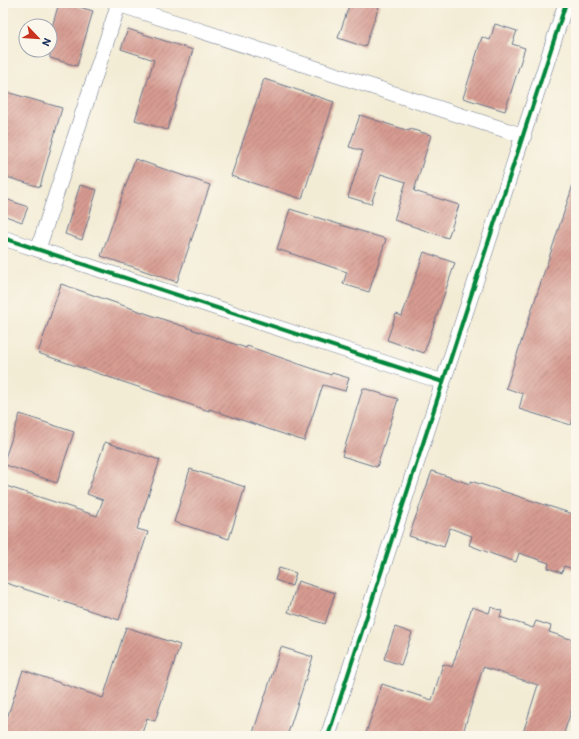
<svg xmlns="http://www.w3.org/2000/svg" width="579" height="739" font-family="Itim,sans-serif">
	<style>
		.building { fill: url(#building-hatch) }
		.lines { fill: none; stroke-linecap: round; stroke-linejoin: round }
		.minor-casing { stroke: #677188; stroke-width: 16 }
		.minor { stroke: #fff; stroke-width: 15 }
		.cycleway-casing { stroke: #fbf7ec; stroke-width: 6 }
		.cycleway { stroke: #00873e; stroke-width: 4 }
	</style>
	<defs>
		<pattern id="building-hatch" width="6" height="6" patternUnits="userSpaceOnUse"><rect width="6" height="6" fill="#d79b91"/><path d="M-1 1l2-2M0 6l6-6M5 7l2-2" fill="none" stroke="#ae7f7a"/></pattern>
	</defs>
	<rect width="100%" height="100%" fill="#fbf7ec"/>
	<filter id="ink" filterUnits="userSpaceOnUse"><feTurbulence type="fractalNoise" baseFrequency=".025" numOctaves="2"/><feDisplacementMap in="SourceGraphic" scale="8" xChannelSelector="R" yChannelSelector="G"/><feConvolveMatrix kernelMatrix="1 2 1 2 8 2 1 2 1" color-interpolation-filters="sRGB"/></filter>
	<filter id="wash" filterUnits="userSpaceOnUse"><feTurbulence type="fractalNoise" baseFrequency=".012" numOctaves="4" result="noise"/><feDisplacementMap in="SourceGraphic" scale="16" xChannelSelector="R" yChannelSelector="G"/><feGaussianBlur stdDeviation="0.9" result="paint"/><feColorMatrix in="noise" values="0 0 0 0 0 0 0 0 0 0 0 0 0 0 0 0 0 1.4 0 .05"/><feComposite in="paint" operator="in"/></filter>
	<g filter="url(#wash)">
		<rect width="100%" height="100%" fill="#f3ecd5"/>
		<g id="blocks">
			<path class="building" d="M59,3H66L93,11L77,66L50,58V34Z
				M350,3H380L365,47L338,38Z
				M495,24L517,31L512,44L525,48L505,111L463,98L482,37L490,40Z
				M128,29L193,50L167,130L135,120L154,60L121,49Z
				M264,79L334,102L302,199L231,176Z
				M3,91L62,108L40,187L3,176Z
				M360,115L409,131L410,129L431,135L414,191L459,205L448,238L394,220L406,182L381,174L371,204L348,197L363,151L349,147Z
				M135,159L210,185L177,282L101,256Z
				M574,182L576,183V409L571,425L519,409L523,394L506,388Z
				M80,185L97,190L82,240L65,234Z
				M3,198L28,207L22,222L3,215Z
				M290,209L386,239L369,292L343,284L347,272L277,249Z
				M424,252L455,263L424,353L387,340L396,314L402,316Z
				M61,284L246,348L247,346L331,375L332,373L349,378L345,391L323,385L304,441L209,409V411L38,353Z
				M363,388L398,399L377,467L342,456Z
				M20,414L74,432L57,483L3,464Z
				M105,442L160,460L137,529L148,532L119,620L3,582V485L97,516L103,500L87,494Z
				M190,469L245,487L229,539L174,522Z
				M432,471L470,484L471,481L576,515V570L564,566L562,573L548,568L549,563L519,553L516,562L495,555L469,545L472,536L450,528L444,547L409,536Z
				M279,568L296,573L292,586L275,580Z
				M298,581L335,593L325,624L288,612Z
				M472,607L489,613L491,607L502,611L500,617L533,628L536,621L551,626L549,632L576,641V696L563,736H522L538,685L483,667L462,736H365L382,684L432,700L443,664L452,667Z
				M126,627L180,645L155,721L147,718L141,736H3V730L23,670L103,698Z
				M395,627L412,633L401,665L384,659Z
				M281,647L313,657L287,736H252Z"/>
		</g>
	</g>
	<g filter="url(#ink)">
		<use href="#blocks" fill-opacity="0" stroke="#677188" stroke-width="1"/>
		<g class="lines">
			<g class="minor-casing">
				<path id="minor" d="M115,3L524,136
					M3,238L443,382
					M38,249L119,3
					M328,736L566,3"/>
			</g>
			<use href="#minor" class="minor"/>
			<g class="cycleway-casing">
				<path id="cycleway" d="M3,238L443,382
					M328,736L566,3"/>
			</g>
			<use href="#cycleway" class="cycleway"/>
		</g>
	</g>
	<rect width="579" height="739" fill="none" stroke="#fbf7ec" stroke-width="16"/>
	<g transform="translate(38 38) rotate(115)"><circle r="19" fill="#fbf7ec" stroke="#a1a7b3"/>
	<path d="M0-3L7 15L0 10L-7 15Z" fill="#c8321e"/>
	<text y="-6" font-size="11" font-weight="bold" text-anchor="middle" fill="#1b2f5e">N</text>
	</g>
</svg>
